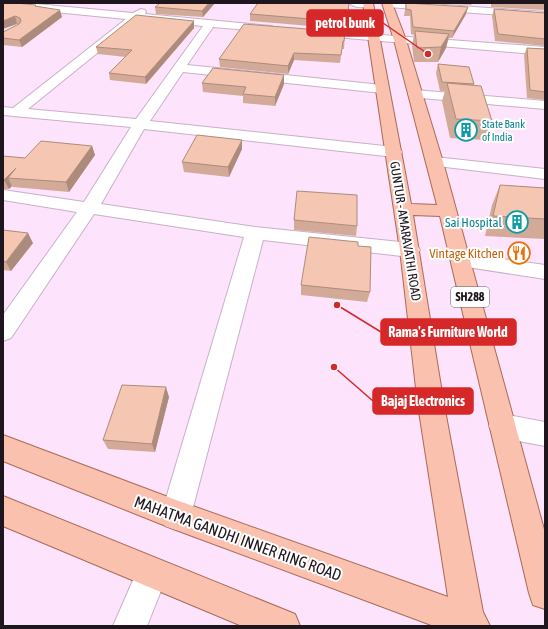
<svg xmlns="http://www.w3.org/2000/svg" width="548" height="629" font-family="'Asap Condensed',sans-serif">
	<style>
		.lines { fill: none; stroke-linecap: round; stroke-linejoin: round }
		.minor-casing { stroke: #c8b0c7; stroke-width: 2 }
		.primary-casing { stroke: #aa6a58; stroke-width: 2 }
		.minor { fill: #fff; fill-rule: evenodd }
		.primary { fill: #fac1ae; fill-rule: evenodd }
		.wall { fill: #d3aa98 }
		.shaded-wall { fill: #ac8b7c }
		.building { fill: #f5c6b1; stroke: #ac8b7c }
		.labels { text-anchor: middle; stroke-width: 4; stroke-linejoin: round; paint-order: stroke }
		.far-culture-label { font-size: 11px; fill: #0d838f; stroke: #fff; text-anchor: start }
		.shield { fill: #fff; stroke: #625b61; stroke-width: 1 }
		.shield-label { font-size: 12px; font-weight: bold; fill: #1e151d }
		.culture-label { font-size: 13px; fill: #0d838f; stroke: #fff; text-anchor: end }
		.street-label { font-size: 13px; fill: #1e151d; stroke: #fff }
		.food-label { font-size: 13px; fill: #c56008; stroke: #fff; text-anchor: end }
		.near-street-label { font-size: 16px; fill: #1e151d; stroke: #fff }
		.leader { fill: none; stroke: #d62828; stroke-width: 1.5 }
		.callout-dot { fill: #d62828; stroke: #fff; stroke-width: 1.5 }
		.callout { fill: #d62828; stroke: #d62828; stroke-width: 1.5 }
		.callout-label { font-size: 14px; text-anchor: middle; font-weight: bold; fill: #fff }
	</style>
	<rect width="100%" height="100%" fill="#fde4fc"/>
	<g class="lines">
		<g class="minor-casing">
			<path id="minor" d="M3,3H25L133,13L141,9L145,10L146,12L145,14L271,26L277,29L275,31L271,32L213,27L187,65L382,85L387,86L389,89L387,92L382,93L183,72L150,121L394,147L400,149L402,152L400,155L394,157L144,129L101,204L255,227L410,243L417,245L420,250L417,255L410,257L263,240L191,515L187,526L176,530L165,526L161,515L244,237L94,214L11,338L3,341V315L77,212L3,200V190L84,202L131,127L3,115V107L13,108L126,19L3,7ZM138,20L203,26L136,119L28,109Z
				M349,3H372L373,4C368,9 354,8 349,3Z
				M383,3H416L545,12V18L387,7L383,6Z
				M315,30L545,47V55L311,35L309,33L311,31Z
				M415,90L545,101V109L410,97L408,94L410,91Z
				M435,157L545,169V179L429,165L427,162L429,159Z
				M461,253L545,265V279L454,265L451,260L454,255Z
				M502,414L545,422V446L502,438L493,434L489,426L493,418Z
				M152,557L163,562L168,573L147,626H113L141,562Z"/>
		</g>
		<g class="primary-casing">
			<path id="primary" d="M363,3H373L411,204L437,205L394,40L382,3H392L406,40L443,162L545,533V609L533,605L529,593L440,216L413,215L444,405L483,612L490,626H434L176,530L3,461V435L176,500L448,597L418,405L400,250Z
				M3,496L295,614L300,626H242L3,526Z"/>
		</g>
		<use href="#minor" class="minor"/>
		<use href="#primary" class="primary"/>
	</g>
	<path class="wall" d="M3,3L36,6L62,17L22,47L3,45V32L19,24H17Z
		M40,3H59L56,4Z
		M215,3L203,17L156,14L155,7Z
		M349,3L346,29L250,21V14Z
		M406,3L466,14L452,38H449L446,48L438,62H414L412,45L414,35L411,34L410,16H404Z
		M431,3H473L471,5Z
		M491,3H545V10L491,7Z
		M494,9L545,13V46L495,41L492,16Z
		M194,21V28L146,84L110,80L109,73L126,57L98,54L96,47Z
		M345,32L344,49H342L340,63L294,60L288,74L220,67L219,59Z
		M527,48L545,49V100L527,98L524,55Z
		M438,64L474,84V86L492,121L485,140L450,138L442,101L445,91H440L436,73Z
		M202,83L284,84L275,106L243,103V96L203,92Z
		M92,146L95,155L69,192L13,187L12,186L9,189H3V156L25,158Z
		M242,149L229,177L184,172L182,162Z
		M500,185L545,188V239L485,236L492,205Z
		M294,220L357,226L356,236L294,230Z
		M3,230L33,243L11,271L3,270Z
		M358,246L370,292L367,302L301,295V285Z
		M169,397L155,452L108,449L103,440Z"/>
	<path class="shaded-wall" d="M209,3H215L203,17L202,11Z
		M468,7L466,14L452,38L454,31Z
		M60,10L62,17L22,47L19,40Z
		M15,16L17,24L3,29V21Z
		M194,21V28L146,84L145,77Z
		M449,34L446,48L438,62L441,47Z
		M294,53V60L288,74V66Z
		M284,75V84L275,106V97Z
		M242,140V149L229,177L228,167Z
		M92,146L95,155L69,192L66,182Z
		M16,168L8,178L12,186L9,189L4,180Z
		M28,233L33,243L11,271L6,262Z
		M166,387L169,397L155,452L152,444Z"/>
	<path class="building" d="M3,3H15L36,5L35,6L60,10L19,40L3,38V32L19,24L21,21L20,18L15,16L3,21Z
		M160,3H209L202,11L155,7Z
		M258,3H349L347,22L250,14Z
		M406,3L468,7L454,31L413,27L411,10L406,9Z
		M494,9L545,13V39L498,34Z
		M136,15L194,21L145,77L109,73L132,50L96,47Z
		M244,24L345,32L344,41H343L341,55L294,53L288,66L219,59Z
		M415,31L449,34L441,47L417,48Z
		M527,48L545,49V92L530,90Z
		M438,64L469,67L474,84L442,82Z
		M213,68L284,75L275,97L243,94L246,87L202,83Z
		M447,83L481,86L492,121L456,119Z
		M197,135L242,140L228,167L182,162Z
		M41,141L92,146L66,182L8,178L16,168L4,180H3V156L25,158Z
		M500,185L545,188V219L493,216Z
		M297,191L357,195V226L294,220Z
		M3,230L28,233L6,262L3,261Z
		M309,237L358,242V246L371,247L370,292L301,285Z
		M122,385L166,387L152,444L103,440Z"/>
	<defs>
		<g id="building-ring" transform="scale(1.15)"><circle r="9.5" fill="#fff" stroke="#0f9aa8" stroke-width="1.5"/><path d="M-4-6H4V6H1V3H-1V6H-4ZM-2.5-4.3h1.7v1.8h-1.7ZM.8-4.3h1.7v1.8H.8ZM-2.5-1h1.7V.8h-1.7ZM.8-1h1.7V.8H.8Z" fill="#0f9aa8"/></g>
		<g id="restaurant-ring" transform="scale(1.15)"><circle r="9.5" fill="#fff" stroke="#e8710a" stroke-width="1.5"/><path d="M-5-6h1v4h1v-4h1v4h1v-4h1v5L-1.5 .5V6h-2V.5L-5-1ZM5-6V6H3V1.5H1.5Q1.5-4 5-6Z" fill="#e8710a"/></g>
	</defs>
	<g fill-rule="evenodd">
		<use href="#building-ring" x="466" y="130"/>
		<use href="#building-ring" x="517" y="222"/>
		<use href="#restaurant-ring" x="519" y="253"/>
	</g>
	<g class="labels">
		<g class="far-culture-label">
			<text x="482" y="128">State Bank<tspan x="482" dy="13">of India</tspan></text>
		</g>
		<rect class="shield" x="451" y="287" width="38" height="20" rx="3"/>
		<g class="shield-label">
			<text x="470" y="301">SH288</text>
		</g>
		<g class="culture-label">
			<text x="502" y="227">Sai Hospital</text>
		</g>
		<g class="street-label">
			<text transform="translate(406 231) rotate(81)" y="5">GUNTUR - AMARAVATHI ROAD</text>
		</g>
		<g class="food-label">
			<text x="504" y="258">Vintage Kitchen</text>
		</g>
		<g class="near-street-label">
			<text transform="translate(238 538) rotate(20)" y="6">MAHATMA GANDHI INNER RING ROAD</text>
		</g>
	</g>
	<path class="leader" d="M428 54L383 23M337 305L381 332M334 367L373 401"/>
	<g class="callout-dot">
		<circle cx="428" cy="54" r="4"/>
		<circle cx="337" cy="305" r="4"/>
		<circle cx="334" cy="367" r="4"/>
	</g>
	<g class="callout">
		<rect x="307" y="10" width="76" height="26" rx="4"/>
		<rect x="381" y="319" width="135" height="26" rx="4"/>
		<rect x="373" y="388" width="100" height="26" rx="4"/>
	</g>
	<g class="callout-label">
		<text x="345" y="28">petrol bunk</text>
		<text x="448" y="337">Rama's Furniture World</text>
		<text x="423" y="406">Bajaj Electronics</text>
	</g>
	<rect width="548" height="629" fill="none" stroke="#1e151d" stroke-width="8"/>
</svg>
